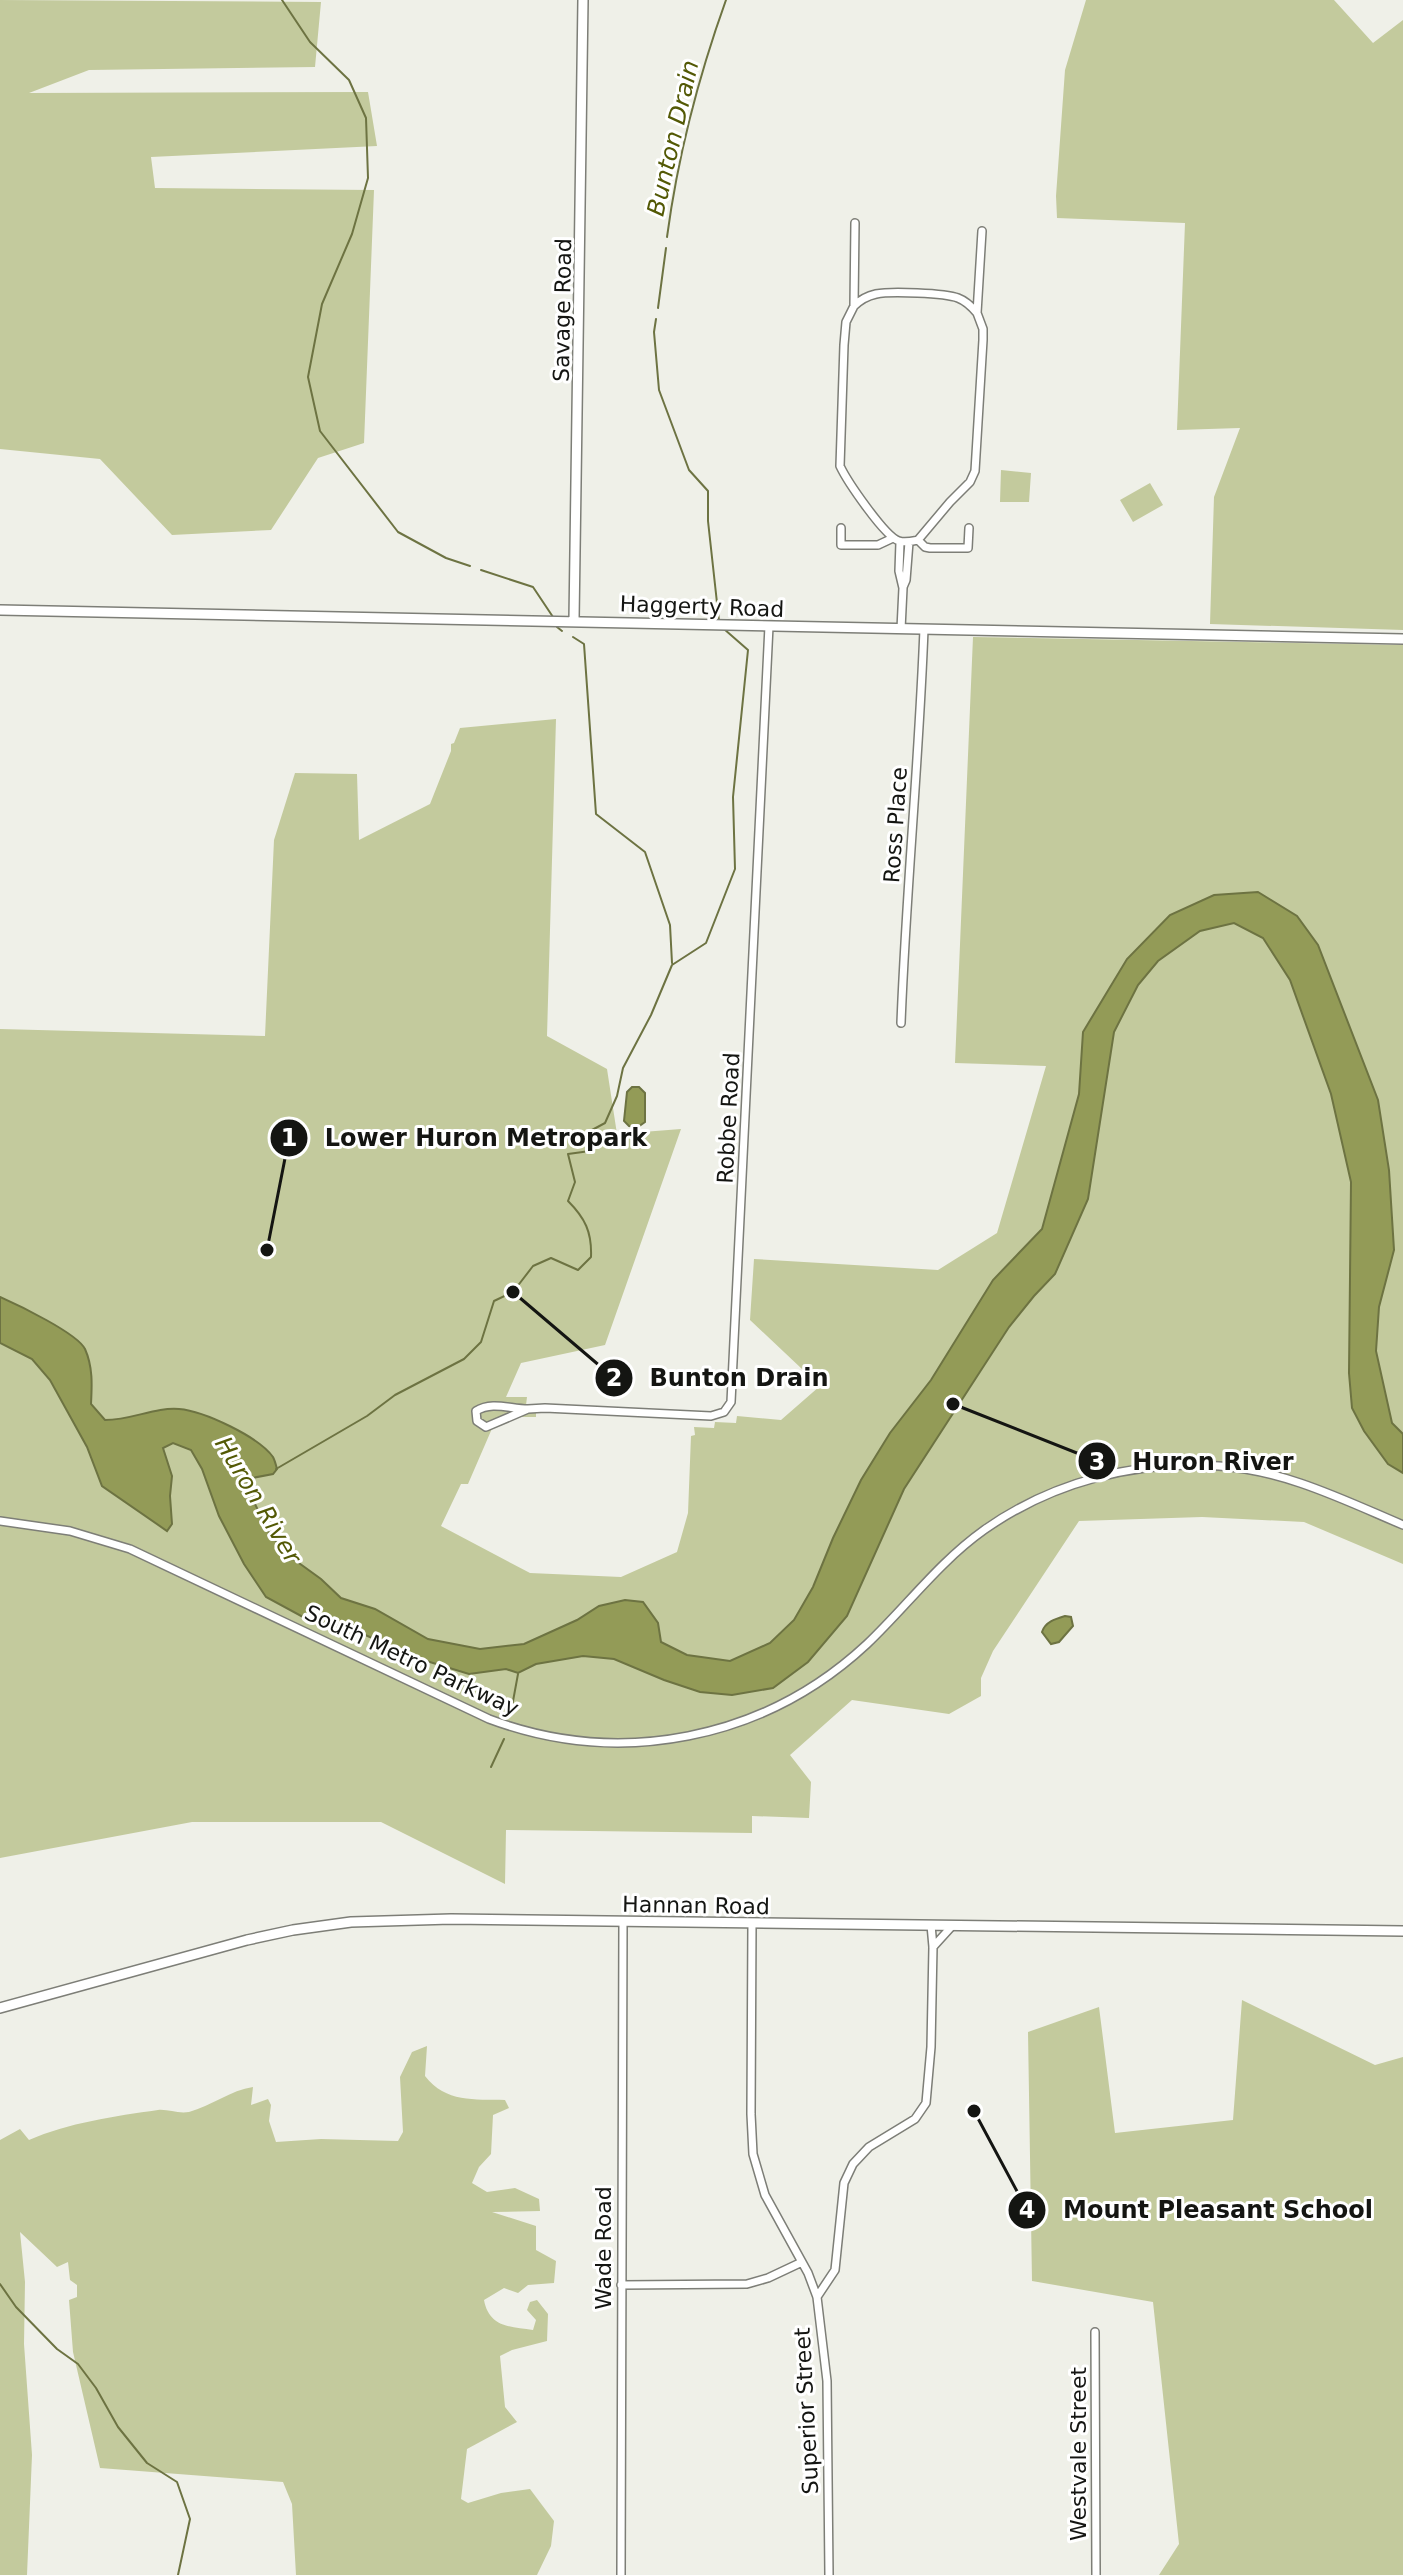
<svg xmlns="http://www.w3.org/2000/svg" width="1403" height="2575" font-family="'DejaVu Sans',sans-serif">
	<style>
		.green { fill: #c3ca9d }
		.water { fill: #939b57; stroke: #6d7342; stroke-width: 2 }
		.lines { fill: none; stroke-linecap: round; stroke-linejoin: round }
		.stream { stroke: #6d7342; stroke-width: 2 }
		.minor-casing { stroke: #7d7e77; stroke-width: 10 }
		.tertiary-casing { stroke: #7d7e77; stroke-width: 12 }
		.minor { stroke: #fff; stroke-width: 7 }
		.tertiary { stroke: #fff; stroke-width: 9 }
		.labels { text-anchor: middle; stroke-width: 6; stroke-linejoin: round; paint-order: stroke }
		.street-label { font-size: 22px; fill: #141512; stroke: #fff }
		.water-label { font-size: 24px; font-style: italic; fill: #535905; stroke: #fff }
		.leader { fill: none; stroke: #141512; stroke-width: 3 }
		.callout-dot { fill: #141512; stroke: #fff; stroke-width: 3 }
		.mark-label { font-size: 24px; text-anchor: middle; font-weight: bold; fill: #fff }
		.callout-label { font-size: 24px; text-anchor: middle; font-weight: bold; fill: #141512; stroke: #fff; stroke-width: 6; stroke-linejoin: round; paint-order: stroke }
	</style>
	<rect width="100%" height="100%" fill="#eff0e8"/>
	<path class="green" d="M0,0L321,2L315,67L89,70L29,93L368,92L377,146L151,157L155,188L374,190L364,443L318,458L271,530L172,535L100,459L0,449Z
		M1086,0H1334L1373,43L1403,20V630L1210,624L1214,497L1240,428L1177,430L1185,223L1057,218L1056,196L1065,70Z
		M1001,470L1031,473L1029,502H1000Z
		M1150,483L1163,505L1133,522L1120,500Z
		M973,637L1403,645V1564L1304,1522L1202,1517L1079,1521L993,1651L981,1678V1696L949,1714L852,1700L790,1755L811,1782L809,1818L752,1816V1833L506,1830L505,1884L381,1822H192L0,1858V1029L265,1036L274,840L295,773L357,774L359,840L430,804L451,751V744L454,743L460,728L556,719L547,1036L607,1069L617,1134L681,1129L605,1345L521,1363L506,1397H527L526,1405L536,1406V1417H497L468,1484H461L441,1526L530,1573L621,1577L677,1552L688,1513L691,1436L695,1435L694,1427L714,1428L715,1422L736,1423L737,1416L781,1420L820,1386L750,1320L754,1259L938,1270L997,1233L1046,1066L955,1063Z
		M1242,2000L1375,2065L1403,2057V2575H1159L1179,2544L1153,2302L1032,2281L1028,2032L1099,2007L1115,2133L1233,2120Z
		M427,2046L425,2076C446,2103 474,2099 505,2100L509,2108L493,2115L491,2154L479,2167L472,2183L487,2192L515,2188L539,2199L540,2211L492,2212L536,2226V2250L556,2261L554,2283L528,2285L518,2293L504,2288L484,2300C489,2327 510,2327 533,2330L536,2320L527,2310L530,2302L537,2300L548,2314L547,2341L512,2350L500,2356L505,2407L517,2422L467,2449L461,2499L468,2503L501,2493L530,2489L554,2521L551,2546L537,2575H296L292,2504L283,2482L100,2468L73,2352L69,2300L77,2297V2285L70,2280L68,2262L57,2267L20,2232L25,2282L24,2344L32,2455L27,2575H0V2140L20,2129L29,2140C68,2123 115,2116 158,2110C168,2109 178,2114 189,2112C211,2106 231,2090 253,2087L251,2105L268,2099L271,2105L269,2121L276,2142L321,2139L398,2141L403,2132L400,2077L412,2052Z"/>
	<path class="water" d="M1258,892L1297,916L1318,945L1378,1100L1389,1170L1394,1250L1379,1307L1376,1351L1392,1423L1403,1434V1473L1388,1464L1364,1431L1352,1408L1349,1373L1351,1182L1331,1094L1290,980L1263,938L1234,923L1200,931L1158,961L1138,985L1114,1032L1088,1199L1055,1274L1034,1296L1009,1327L904,1489L847,1616L808,1662L773,1688L732,1695L700,1692L664,1680L614,1659L583,1656L536,1664L518,1673L506,1669L469,1674L420,1659L363,1634L303,1617L266,1597L244,1564L219,1516L202,1469L191,1450L173,1443L163,1448L172,1476L170,1496L172,1524L167,1531L102,1486L87,1447L50,1380L32,1359L0,1343V1297C18,1305 77,1333 85,1349C93,1367 92,1385 91,1404L105,1420C132,1420 155,1407 179,1409C204,1411 259,1437 273,1457C275,1461 276,1465 277,1469L273,1474L252,1478L254,1502L270,1535L292,1558L321,1579L341,1598L375,1609L428,1639L480,1649L524,1644L577,1620L599,1606L625,1600L643,1602L658,1623L661,1642L687,1655L730,1661L770,1643L794,1620L813,1587L833,1538L861,1480L890,1433L931,1380L993,1280L1042,1229L1079,1094L1083,1032L1127,959L1170,915L1214,895Z
		M632,1087H639L645,1093V1122L638,1127L629,1126L624,1121L627,1092Z
		M1065,1616L1071,1617L1073,1626L1059,1642L1051,1644L1042,1632C1045,1622 1055,1619 1065,1616Z"/>
	<g class="lines">
		<path class="stream" d="M282,0L310,42L349,80L366,118L368,178L352,234L322,304L308,377L320,431L398,532L446,558L470,566
			M667,237C678,155 698,78 726,0
			M658,308L666,248
			M656,319L654,332L659,390L689,470L708,491V521L719,621
			M481,570L533,587L553,617
			M557,627L562,631
			M573,637L584,644L596,814L645,852L670,925L672,963
			M276,1469L367,1416L395,1395L464,1359L481,1342L494,1301L513,1292L533,1266L551,1258L578,1270L591,1257C592,1232 585,1218 568,1201L575,1182L568,1154L590,1151L592,1130L605,1123L617,1096L623,1068L651,1015L672,965L706,943L735,869L733,797L748,650L724,629
			M511,1712L518,1674
			M491,1767L504,1739
			M0,2284L16,2307L57,2349L78,2364L96,2388L118,2427L147,2463L177,2482L190,2519L178,2575"/>
		<g class="minor-casing">
			<path id="minor" d="M855,223L854,306L846,322L844,345L840,466C847,481 885,537 899,541C905,543 913,541 918,540L950,502L970,482L975,471L983,340V329L977,313L982,231
				M854,306C860,300 867,296 876,294C890,291 945,293 958,298C966,301 972,307 977,313
				M841,528V545H878L893,538
				M918,540L925,547L930,548H968L969,528
				M900,542L899,571L903,588L901,629
				M903,587L906,580L909,542
				M901,1023C906,892 919,761 924,629
				M528,1409C510,1409 492,1401 476,1411L477,1421L486,1427L528,1409L545,1408L711,1416L724,1412L731,1402L769,626
				M0,1521L70,1531L130,1549L489,1719C620,1768 764,1740 867,1644C906,1607 939,1562 984,1530C1052,1482 1136,1460 1219,1466C1284,1470 1344,1500 1403,1525
				M752,1923L751,2114L753,2154L765,2195L808,2273L817,2297L827,2381L829,2575
				M933,1947L953,1925
				M621,2285L747,2284L768,2278L802,2262
				M817,2297L835,2270L844,2183L853,2164L869,2147L915,2119L926,2103L931,2047L933,1947L931,1925
				M1095,2332L1096,2575
				M621,2575L623,1922"/>
		</g>
		<g class="tertiary-casing">
			<path id="tertiary" d="M0,610L1403,639
				M574,620L583,0
				M0,2008L247,1940L293,1930L351,1922L451,1919L1403,1931"/>
		</g>
		<use href="#minor" class="minor"/>
		<use href="#tertiary" class="tertiary"/>
	</g>
	<g class="labels">
		<g class="street-label">
			<text transform="translate(562 310) rotate(-89)" y="8">Savage Road</text>
			<text transform="translate(702 606) rotate(2)" y="8">Haggerty Road</text>
			<text transform="translate(895 825) rotate(-86)" y="8">Ross Place</text>
			<text transform="translate(728 1118) rotate(-87)" y="8">Robbe Road</text>
			<text transform="translate(412 1660) rotate(25)" y="8">South Metro Parkway</text>
			<text transform="translate(696 1905) rotate(1)" y="8">Hannan Road</text>
			<text transform="translate(603 2248) rotate(-90)" y="8">Wade Road</text>
			<text transform="translate(806 2411) rotate(-93)" y="8">Superior Street</text>
			<text transform="translate(1078 2454) rotate(-90)" y="8">Westvale Street</text>
		</g>
		<g class="water-label">
			<text transform="translate(673 138) rotate(-77)" y="8">Bunton Drain</text>
			<text transform="translate(258 1500) rotate(59)" y="8">Huron River</text>
		</g>
	</g>
	<path class="leader" d="M267 1250L289 1138M513 1292L614 1378M953 1404L1097 1461M974 2111L1027 2210"/>
	<g class="callout-dot">
		<circle cx="267" cy="1250" r="8"/>
		<circle cx="513" cy="1292" r="8"/>
		<circle cx="953" cy="1404" r="8"/>
		<circle cx="974" cy="2111" r="8"/>
		<circle cx="289" cy="1138" r="20"/>
		<circle cx="614" cy="1378" r="20"/>
		<circle cx="1097" cy="1461" r="20"/>
		<circle cx="1027" cy="2210" r="20"/>
	</g>
	<g class="mark-label">
		<text x="289" y="1146">1</text>
		<text x="614" y="1386">2</text>
		<text x="1097" y="1470">3</text>
		<text x="1027" y="2218">4</text>
	</g>
	<g class="callout-label">
		<text x="486" y="1146">Lower Huron Metropark</text>
		<text x="739" y="1386">Bunton Drain</text>
		<text x="1213" y="1470">Huron River</text>
		<text x="1218" y="2218">Mount Pleasant School</text>
	</g>
</svg>
